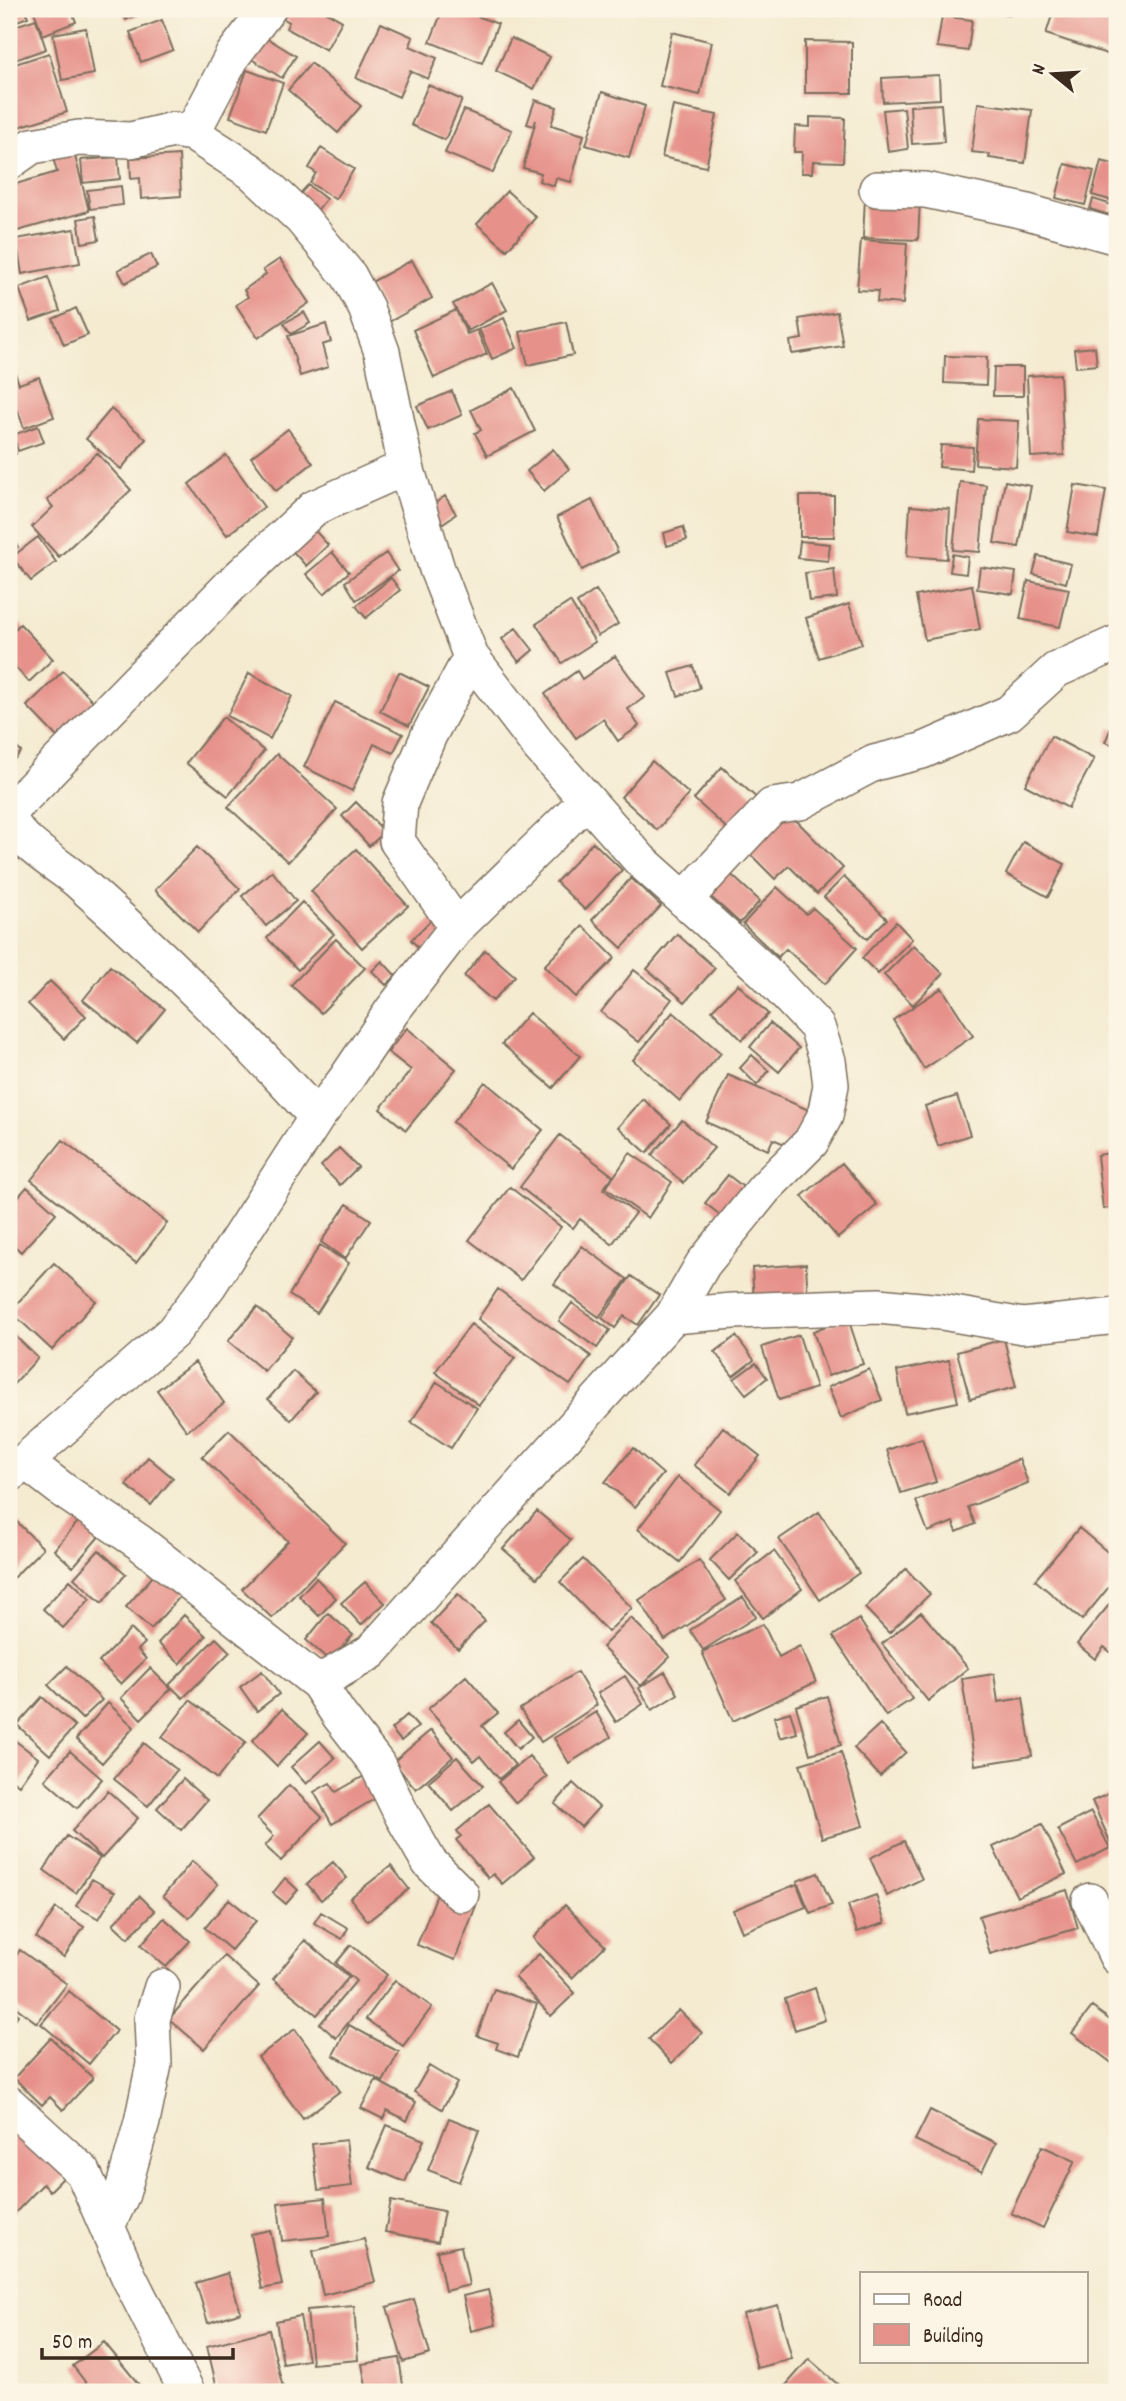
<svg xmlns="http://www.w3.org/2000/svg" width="1126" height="2401" font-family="Dekko,sans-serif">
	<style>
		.building { fill: #e6918a }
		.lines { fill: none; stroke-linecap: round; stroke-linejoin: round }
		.minor-casing { stroke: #7c6e5d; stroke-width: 38 }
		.minor { stroke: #fff; stroke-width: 35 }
	</style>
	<rect width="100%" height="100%" fill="#fcf5e5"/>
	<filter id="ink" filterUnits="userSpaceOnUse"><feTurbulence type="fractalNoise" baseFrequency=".0143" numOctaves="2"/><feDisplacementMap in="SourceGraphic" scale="14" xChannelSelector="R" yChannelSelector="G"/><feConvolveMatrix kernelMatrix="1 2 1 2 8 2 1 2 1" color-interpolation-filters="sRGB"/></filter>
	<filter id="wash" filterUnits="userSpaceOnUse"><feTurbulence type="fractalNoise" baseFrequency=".00686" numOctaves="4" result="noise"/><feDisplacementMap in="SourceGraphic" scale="28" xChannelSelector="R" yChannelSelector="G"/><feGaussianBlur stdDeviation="1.57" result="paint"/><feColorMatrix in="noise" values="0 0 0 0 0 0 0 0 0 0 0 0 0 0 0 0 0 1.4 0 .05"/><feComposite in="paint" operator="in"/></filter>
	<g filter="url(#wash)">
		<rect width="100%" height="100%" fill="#f4ebd1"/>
		<g id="blocks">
			<path class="building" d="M9,9H25L28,17L9,24Z
				M33,9H71L76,22L43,35Z
				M121,9H151L126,20Z
				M284,9H321L342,21L326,50L286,28L289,22L279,16Z
				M443,9H459L498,24L482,63L430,42Z
				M985,9H1012L1010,15Z
				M1054,9H1117V33L1110,55L1046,34Z
				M942,16L972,20L968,51L937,47Z
				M36,19L46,49L9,62V28Z
				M162,20L173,50L141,62L130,32Z
				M381,23L413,37L410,46L437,58L428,79L410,71L399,97L356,78Z
				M86,28L94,74L62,80L53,34Z
				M672,32L712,42L700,95L660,86Z
				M262,35L296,56L282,78L248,57Z
				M511,38L550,57L534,89L496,71Z
				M805,41L852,42V93H805Z
				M1117,42V58L1112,56Z
				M49,53L67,112L12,129L9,119V66Z
				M311,63L361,106L338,133L288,90Z
				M247,70L283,83L266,130L230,117Z
				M939,75L940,99L883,102L882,78Z
				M428,85L462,100L445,140L411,125Z
				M602,92L645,106L629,158L586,145Z
				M535,100L557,107L551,125L584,135L571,182L556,178L554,186L539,181L541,173L523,168L536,120L534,126L527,124Z
				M978,103L1032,110L1025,163L989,158L990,154L972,152Z
				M941,104L944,142L912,144L910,106Z
				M673,106L717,115L706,167L662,157Z
				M904,108L908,149L888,152L883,110Z
				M464,110L512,130L493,173L445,153Z
				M810,117L845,118L843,162L813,161L812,173H801L802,152H794L795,126L810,127Z
				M321,148L354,169L335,199L310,183L316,173L309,168Z
				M74,152L89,211L14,232L9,211V186L57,172L53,158Z
				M179,155L181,196L141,199L140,178L131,179L130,158Z
				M118,157L120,179L83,183L81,160Z
				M1101,161L1117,165V202L1092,195Z
				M1065,164L1094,171L1085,205L1056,198Z
				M308,185L326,199L315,213L296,198Z
				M121,186L123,205L90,209L87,190Z
				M507,191L536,217L507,250L477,224Z
				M865,198L920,201L918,240L863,238Z
				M1093,199L1112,205L1109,215L1090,209Z
				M95,216L99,240L82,243L78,219Z
				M74,229L80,263L22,274L16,239Z
				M861,240L907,243L903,304L877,302L878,291L857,290Z
				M151,254L157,267L125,283L118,270Z
				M9,255L14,270L9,272Z
				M280,259L309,303L258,338L236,305L248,297L244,290L266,274L263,270Z
				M412,260L432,298L389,322L368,284Z
				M48,277L60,311L31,321L19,288Z
				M492,283L507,310L468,331L453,304Z
				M76,308L88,335L64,345L53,319Z
				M456,310L467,334L477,330L487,354L434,378L413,330Z
				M304,312L310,323L291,334L284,323Z
				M837,312L843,346L792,354L790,341L802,339L799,319Z
				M504,318L517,348L492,359L479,329Z
				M566,322L573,355L528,365L520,332Z
				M326,324L331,342L322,345L328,367L300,376L288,336Z
				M1095,347L1097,365L1076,367L1074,349Z
				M945,356L987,357L986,385L944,383Z
				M12,365L19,384L39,377L54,417L24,428L18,411L9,415V366Z
				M994,367H1023V396H993Z
				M1060,374L1064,455L1031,457L1027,376Z
				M514,388L535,431L487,456L475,433L481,430L471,410Z
				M452,391L462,415L428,430L417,406Z
				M111,409L146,439L121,469L86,439Z
				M978,419L1019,421L1016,467L975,464Z
				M38,426L44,442L18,451L13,435Z
				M288,429L313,463L276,491L251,457Z
				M9,435L16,454L9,457Z
				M941,445L973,447L971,470L939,467Z
				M553,449L569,469L544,491L527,471Z
				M97,453L131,490L59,557L32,527L53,507L47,500Z
				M226,455L264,507L227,535L189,484Z
				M1005,481L1031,486L1019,547L994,543Z
				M960,482L986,485L980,552L953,550Z
				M1075,485L1106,490L1098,537L1067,532Z
				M445,496L456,514L436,528L424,511Z
				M800,496H834V537H800Z
				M592,500L618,552L582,570L557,517Z
				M910,506L950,509L947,559L907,556Z
				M310,525L328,545L306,566L288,546Z
				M683,527L687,540L667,546L664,533Z
				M9,534L18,547L9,554Z
				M38,537L56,562L31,581L12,557Z
				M800,541L830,544L828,561L798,558Z
				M332,552L349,572L324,594L306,574Z
				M386,553L398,571L356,600L345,582Z
				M952,554L968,557L966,574L950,572Z
				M1038,556L1071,564L1066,583L1033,574Z
				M980,567L1016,572L1013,594L977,589Z
				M834,569L837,598L809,601L805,573Z
				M391,578L400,590L366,618L356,606Z
				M1028,581L1069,589L1060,627L1020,619Z
				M972,585L980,629L925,640L916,596Z
				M596,590L618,624L598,636L577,603Z
				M570,602L595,642L562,663L536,624Z
				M849,604L862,644L819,658L806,618Z
				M20,624L53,659L29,682L15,667L9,673V635Z
				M516,628L533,650L519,662L502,639Z
				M615,656L645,697L628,709L639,726L618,741L603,719L576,738L545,694L577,671L582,679Z
				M693,666L700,688L678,696L670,673Z
				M63,671L93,701L57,737L27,706Z
				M399,672L429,687L409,726L380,711Z
				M249,673L292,696L270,739L227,716Z
				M335,702L403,734L393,753L374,744L352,791L304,767Z
				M223,717L264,751L228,796L186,763Z
				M1111,728L1117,730V746L1105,742Z
				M1051,736L1094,759L1068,808L1025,785Z
				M9,740L21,752L9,765Z
				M277,754L337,809L288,862L228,807Z
				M652,761L689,794L657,830L621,797Z
				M722,767L759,800L731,832L694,799Z
				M356,802L385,832L369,846L342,816Z
				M785,809L843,868L817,894L789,866L775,879L745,849Z
				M593,842L622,870L585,910L556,882Z
				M1023,842L1065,864L1048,897L1006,874Z
				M197,847L240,889L198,932L155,890Z
				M356,849L408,906L362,948L311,891Z
				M724,868L760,901L740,923L704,891Z
				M272,871L296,901L266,926L242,896Z
				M844,877L887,919L867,939L824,897Z
				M631,878L661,906L622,948L592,920Z
				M777,887L806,914L813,908L857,948L825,984L786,949L778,957L743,924Z
				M302,902L334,934L298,970L267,938Z
				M434,917L446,930L423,952L411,940Z
				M896,922L912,939L878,974L862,958Z
				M583,926L615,958L576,997L544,966Z
				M677,934L715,968L685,1002L647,969Z
				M336,939L365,968L321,1013L291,985Z
				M914,945L943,974L913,1005L884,975Z
				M485,950L515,976L493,1001L464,976Z
				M382,961L396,976L386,985L372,971Z
				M110,966L165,1009L137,1043L83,1000Z
				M634,970L672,999L639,1042L601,1012Z
				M50,981L86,1016L64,1039L28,1004Z
				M738,984L768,1014L742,1040L712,1010Z
				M942,988L973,1036L924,1069L893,1020Z
				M673,1012L721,1053L680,1101L633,1060Z
				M529,1013L580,1056L553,1088L502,1044Z
				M770,1023L799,1048L779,1072L750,1047Z
				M407,1028L456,1069L406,1130L380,1109L411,1070L388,1052Z
				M752,1055L769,1071L757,1085L740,1068Z
				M728,1075L811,1111L787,1145L773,1139L768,1150L706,1122Z
				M485,1082L543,1130L511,1169L453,1122Z
				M957,1096L970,1135L938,1146L925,1106Z
				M643,1099L671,1124L647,1153L618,1127Z
				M682,1120L714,1148L683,1183L652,1155Z
				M560,1135L613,1176L603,1189L635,1213L612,1244L580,1219L573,1228L520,1187Z
				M63,1140L167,1223L136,1263L31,1180Z
				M339,1148L358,1167L340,1185L321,1166Z
				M1117,1152V1207L1103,1209L1097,1155Z
				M630,1153L672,1182L648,1218L606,1188Z
				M842,1163L877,1205L838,1238L802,1196Z
				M728,1175L751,1193L729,1222L705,1203Z
				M27,1187L56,1213L21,1252L9,1241V1207Z
				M510,1187L561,1227L521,1280L469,1240Z
				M347,1204L371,1220L345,1259L321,1242Z
				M320,1245L349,1263L317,1313L289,1295Z
				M582,1246L627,1279L599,1317L554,1284Z
				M54,1263L96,1301L52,1350L10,1311Z
				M806,1264L808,1300L754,1303L752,1268Z
				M631,1276L659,1295L638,1325L624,1316L615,1328L602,1318Z
				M498,1289L591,1356L570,1385L478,1319Z
				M572,1303L610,1330L597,1348L559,1321Z
				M257,1307L292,1337L264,1371L228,1341Z
				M848,1318L863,1364L828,1376L813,1331Z
				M471,1324L515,1358L479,1405L435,1372Z
				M9,1330L38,1358L9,1389Z
				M799,1335L816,1388L779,1400L762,1347Z
				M736,1336L754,1360L733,1376L715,1352Z
				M1004,1339L1016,1387L970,1399L957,1352Z
				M949,1360L958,1402L905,1413L897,1371Z
				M195,1362L224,1403L187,1431L157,1390Z
				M756,1363L767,1378L746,1394L734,1379Z
				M869,1369L882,1400L841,1418L828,1387Z
				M293,1371L316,1392L291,1420L268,1399Z
				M437,1382L477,1408L451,1448L411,1422Z
				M723,1427L760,1456L730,1493L694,1465Z
				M229,1430L345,1543L272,1618L242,1589L288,1541L202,1457Z
				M922,1438L936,1482L901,1493L887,1450Z
				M633,1448L663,1474L635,1507L605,1482Z
				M148,1457L173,1478L151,1505L126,1485Z
				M1019,1459L1028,1483L968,1507L975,1524L957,1532L953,1522L928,1532L916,1501Z
				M678,1477L720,1510L680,1562L638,1529Z
				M537,1511L571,1540L537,1578L503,1549Z
				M819,1512L859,1573L820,1600L779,1539Z
				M83,1516L102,1533L73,1567L54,1550Z
				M12,1517L43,1548L13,1578L9,1574V1521Z
				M1079,1528L1117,1560V1577L1082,1620L1035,1580Z
				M738,1532L758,1552L729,1580L710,1560Z
				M99,1550L126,1574L102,1603L74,1578Z
				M774,1551L802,1589L763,1618L735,1581Z
				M583,1559L632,1608L608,1632L560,1582Z
				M699,1560L726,1600L665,1640L639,1600Z
				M160,1568L186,1590L151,1629L126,1607Z
				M906,1569L930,1594L889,1633L865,1608Z
				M316,1578L336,1598L319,1616L299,1596Z
				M70,1580L90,1599L63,1628L43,1609Z
				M365,1582L385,1603L361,1625L341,1603Z
				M458,1594L485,1621L458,1649L431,1623Z
				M743,1597L756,1617L703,1650L690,1630Z
				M1113,1600L1117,1603V1652L1114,1655L1104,1647L1095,1659L1077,1644Z
				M921,1612L968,1668L928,1701L882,1644Z
				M328,1613L353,1635L330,1661L306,1640Z
				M184,1615L206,1636L180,1664L158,1643Z
				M631,1618L670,1657L641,1686L602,1647Z
				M859,1619L912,1699L886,1716L833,1636Z
				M763,1624L779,1657L800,1646L816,1682L733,1721L702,1652Z
				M131,1629L145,1643L138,1650L146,1659L121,1684L99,1662Z
				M216,1638L230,1652L183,1698L169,1685Z
				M67,1666L102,1700L82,1719L48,1685Z
				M150,1668L171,1689L141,1719L121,1698Z
				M262,1671L279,1694L257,1711L240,1687Z
				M577,1672L597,1705L541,1742L520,1709Z
				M665,1672L678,1694L652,1710L639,1688Z
				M994,1674L998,1702L1023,1698L1032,1756L975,1765L962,1679Z
				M466,1676L498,1713L482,1726L515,1765L499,1779L480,1756L474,1761L428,1709Z
				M625,1676L643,1704L616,1722L598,1693Z
				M827,1696L841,1745L810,1754L796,1706Z
				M42,1697L75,1726L50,1755L17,1725Z
				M190,1700L246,1742L217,1779L162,1737Z
				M108,1703L134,1727L102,1763L76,1739Z
				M282,1709L308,1733L277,1766L252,1741Z
				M596,1712L611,1737L569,1763L554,1738Z
				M790,1712L797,1733L780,1738L774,1717Z
				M407,1715L418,1727L401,1741L391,1729Z
				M518,1720L532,1737L518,1749L504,1732Z
				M880,1724L906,1752L880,1776L854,1748Z
				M431,1730L453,1757L416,1789L393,1762Z
				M9,1736L38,1758L19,1785L9,1778Z
				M320,1741L335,1758L306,1784L291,1767Z
				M144,1743L177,1770L148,1806L114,1779Z
				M70,1751L102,1779L77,1808L45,1780Z
				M841,1752L863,1826L822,1838L800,1764Z
				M529,1756L547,1777L516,1803L498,1782Z
				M457,1757L483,1786L453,1811L428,1782Z
				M371,1772L383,1794L332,1824L314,1792L330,1783L336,1792Z
				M183,1779L207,1800L181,1830L157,1808Z
				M573,1783L599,1807L581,1827L555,1804Z
				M289,1785L322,1817L281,1861L265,1846L274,1836L257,1819Z
				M1117,1790V1857L1092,1801Z
				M108,1791L138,1818L102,1858L72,1831Z
				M489,1804L534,1857L502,1884L493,1874L488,1878L456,1840L461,1836L457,1831Z
				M1091,1812L1110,1848L1077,1865L1058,1829Z
				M1042,1824L1066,1874L1017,1897L993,1847Z
				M67,1836L100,1858L76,1893L44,1870Z
				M904,1841L922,1879L887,1896L870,1858Z
				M192,1861L218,1884L189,1918L163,1896Z
				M333,1862L347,1878L321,1900L307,1884Z
				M391,1866L409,1889L368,1921L350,1898Z
				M818,1873L832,1905L810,1913L797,1881Z
				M285,1878L298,1890L286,1904L273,1893Z
				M92,1879L115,1892L99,1919L76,1906Z
				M797,1884L806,1907L742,1932L733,1910Z
				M439,1889L477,1903L455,1960L417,1945Z
				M1067,1890L1078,1928L990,1954L979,1916Z
				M876,1895L885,1923L857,1932L848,1905Z
				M140,1896L155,1911L128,1938L113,1924Z
				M229,1899L256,1921L231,1950L205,1928Z
				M565,1905L605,1946L572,1978L533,1938Z
				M56,1908L84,1927L64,1957L36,1938Z
				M321,1912L348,1928L342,1939L314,1923Z
				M164,1918L190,1941L166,1967L141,1945Z
				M305,1940L349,1977L317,2015L273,1979Z
				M351,1945L387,1975L336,2038L320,2024L356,1981L336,1963Z
				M20,1950L67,1984L37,2023L9,2002V1966Z
				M539,1954L575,1993L551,2016L515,1977Z
				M224,1956L259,1986L204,2049L169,2019Z
				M395,1980L432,2007L403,2046L366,2019Z
				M815,1988L825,2020L795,2030L785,1999Z
				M494,1989L537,2004L518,2057L496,2049L498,2043L477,2036Z
				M69,1991L116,2031L89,2064L41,2024Z
				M1092,2007L1117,2025V2067L1072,2033Z
				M9,2008L18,2015L9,2028Z
				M679,2010L702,2033L672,2063L649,2039Z
				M349,2025L399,2052L383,2082L333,2055Z
				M295,2029L340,2091L303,2119L258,2057Z
				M51,2038L93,2078L63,2110L50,2097L42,2105L14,2078Z
				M429,2066L457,2083L442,2109L414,2092Z
				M376,2080L416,2102L407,2121L387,2110L383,2119L361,2108Z
				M930,2110L996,2143L982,2172L915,2140Z
				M22,2118L73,2168L50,2191L43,2184L14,2214L9,2209V2131Z
				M449,2118L479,2130L459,2182L428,2170Z
				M387,2125L424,2140L405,2182L369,2167Z
				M346,2140L352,2186L318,2190L312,2144Z
				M1042,2146L1075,2161L1043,2228L1011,2213Z
				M325,2198L329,2236L282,2241L278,2203Z
				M391,2201L444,2211L438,2242L385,2232Z
				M270,2230L282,2285L262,2289L251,2234Z
				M364,2239L375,2282L323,2295L313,2251Z
				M461,2246L469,2285L445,2291L437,2251Z
				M228,2273L241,2312L208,2323L196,2283Z
				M488,2290L496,2325L471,2331L463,2296Z
				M414,2299L430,2354L403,2362L387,2307Z
				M778,2305L792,2359L757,2368L743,2314Z
				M354,2306L358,2360L312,2364L307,2310Z
				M300,2316L308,2360L283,2364L276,2321Z
				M269,2330L284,2392H218L207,2346Z
				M104,2342L145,2392H93L73,2366Z
				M399,2358L404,2392H367L362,2364Z
				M809,2359L843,2389L840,2392H780Z"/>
		</g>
	</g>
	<g filter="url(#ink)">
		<use href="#blocks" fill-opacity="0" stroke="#7c6e5d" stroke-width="2"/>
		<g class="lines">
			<g class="minor-casing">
				<path id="minor" d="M192,133L233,55L268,9
					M9,162L32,146L79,138L131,140L173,130L192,133L252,172L302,219L349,276L366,308L382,352L406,467L437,569L471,657L540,747L641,861L765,972L817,1027L828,1061L831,1085L825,1116L811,1142L764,1189L703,1264L673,1316
					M877,189L925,190L1024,211L1117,237
					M684,900L772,806L800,802L874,763L922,751L1009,713L1056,670L1117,643
					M457,927L397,841L400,803L429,735L471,657
					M317,1117C242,1034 162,956 78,881C63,868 9,836 11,816C11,812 13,809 15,806L231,585L314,508L406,467
					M25,1461L64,1491L139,1542L318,1683L339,1715L377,1764L402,1815L429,1862L461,1894
					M9,1475L173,1332L209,1285L317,1117L346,1079L392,1011L457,927L586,801
					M318,1683L371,1652L673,1316L733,1311L878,1306L942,1312L1023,1326L1117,1316
					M1090,1901L1117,1957
					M9,2104L83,2172L129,2277L187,2392
					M108,2224L122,2194L142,2122L154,2064L152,2019L162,1987"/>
			</g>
			<use href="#minor" class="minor"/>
		</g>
	</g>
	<rect width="1126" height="2401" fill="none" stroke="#fcf5e5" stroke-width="35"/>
	<rect x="860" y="2272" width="228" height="91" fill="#fcf5e5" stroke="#afa495" stroke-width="2"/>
	<rect x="874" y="2294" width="35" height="10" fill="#ffffff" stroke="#afa495" stroke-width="2"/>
	<text x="923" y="2306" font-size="21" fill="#3b2a1e">Road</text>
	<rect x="874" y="2324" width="35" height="21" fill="#e6918a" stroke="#afa495" stroke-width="2"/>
	<text x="923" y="2342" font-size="21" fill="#3b2a1e">Building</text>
	<g transform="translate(1053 74) rotate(288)" stroke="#fcf5e5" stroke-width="5" paint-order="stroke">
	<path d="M0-5L12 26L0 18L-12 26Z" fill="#3b2a1e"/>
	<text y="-10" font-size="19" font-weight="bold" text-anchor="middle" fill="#3b2a1e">N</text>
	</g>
	<path d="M42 2348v10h191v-10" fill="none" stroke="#3b2a1e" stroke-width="3.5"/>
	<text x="52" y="2348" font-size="21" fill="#3b2a1e" stroke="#fcf5e5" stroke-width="5" paint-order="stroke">50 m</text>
</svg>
